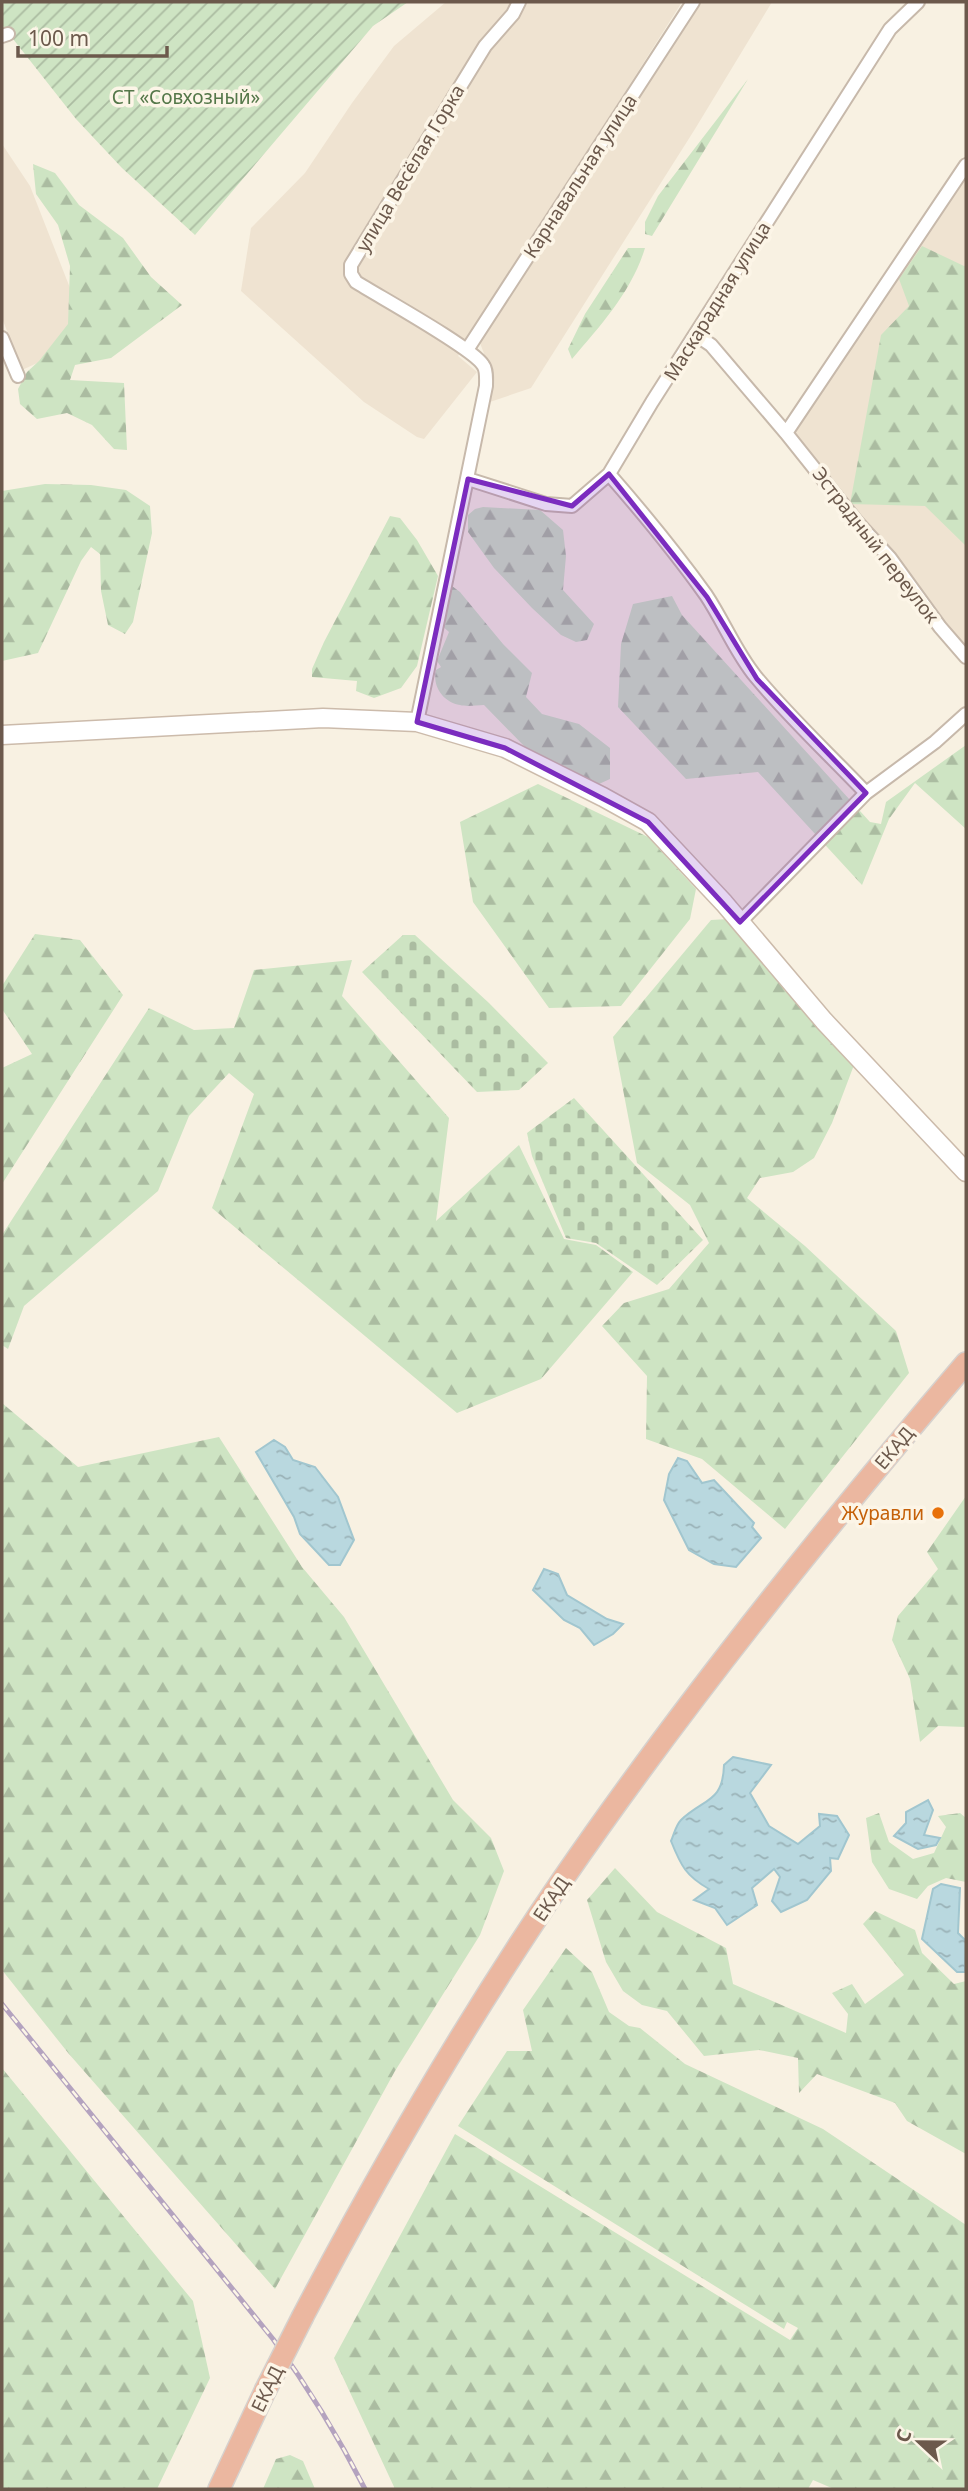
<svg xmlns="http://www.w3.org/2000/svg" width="968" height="2491" font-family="'Noto Sans',sans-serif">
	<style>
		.residential { fill: #efe3d1 }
		.forest { fill: url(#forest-firs) }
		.cemetery { fill: url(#cemetery-stones) }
		.garden { fill: url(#garden-furrows) }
		.water { fill: url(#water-ripples); stroke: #a1c6cf; stroke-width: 2 }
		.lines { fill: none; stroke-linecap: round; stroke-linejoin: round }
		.street-casing { stroke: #c7b9ab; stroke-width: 16 }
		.secondary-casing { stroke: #ccbbab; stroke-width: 21 }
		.highway-casing { stroke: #d6d1cd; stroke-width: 24 }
		.street { stroke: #fff; stroke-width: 12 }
		.secondary { stroke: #fff; stroke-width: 18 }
		.highway { stroke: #ebb7a0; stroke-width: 21 }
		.rail-casing { stroke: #b4a3bf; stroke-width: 5 }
		.rail { stroke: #fcf5e7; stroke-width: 2.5; stroke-dasharray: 8; stroke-linecap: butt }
		.highway-bridge-casing { stroke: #d6d1cd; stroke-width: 24; stroke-linecap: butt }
		.highway-bridge { stroke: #ebb7a0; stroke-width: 21 }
		.marked { fill: #7b2cbf; fill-opacity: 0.2; stroke: #7b2cbf; stroke-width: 5; stroke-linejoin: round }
		.food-dot { fill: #e8710a; stroke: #fcf5e7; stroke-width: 2.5 }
		.labels { text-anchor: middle; stroke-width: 7; stroke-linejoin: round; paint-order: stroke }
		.park-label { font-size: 19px; fill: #547749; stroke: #fcf5e7 }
		.street-label { font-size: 19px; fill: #6c594c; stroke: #fcf5e7 }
		.food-label { font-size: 19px; fill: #c56008; stroke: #fcf5e7; text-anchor: end }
	</style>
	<defs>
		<pattern id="forest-firs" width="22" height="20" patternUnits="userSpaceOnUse" patternTransform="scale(1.75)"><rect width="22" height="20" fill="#cee4c3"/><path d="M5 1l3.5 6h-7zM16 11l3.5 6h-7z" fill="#abbca1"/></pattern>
		<pattern id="cemetery-stones" width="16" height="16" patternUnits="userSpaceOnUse" patternTransform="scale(1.75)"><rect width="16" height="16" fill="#cee4c3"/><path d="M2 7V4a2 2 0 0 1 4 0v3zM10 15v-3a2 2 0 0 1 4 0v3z" fill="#abbca1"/></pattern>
		<pattern id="garden-furrows" width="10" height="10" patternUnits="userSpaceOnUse" patternTransform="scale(1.75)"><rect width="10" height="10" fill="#cee4c3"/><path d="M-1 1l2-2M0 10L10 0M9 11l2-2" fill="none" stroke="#abbca1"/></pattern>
		<pattern id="water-ripples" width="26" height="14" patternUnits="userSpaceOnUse" patternTransform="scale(1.75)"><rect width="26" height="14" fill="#b9d8df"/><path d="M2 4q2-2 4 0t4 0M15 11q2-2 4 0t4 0" fill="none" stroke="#9ab2b7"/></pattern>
	</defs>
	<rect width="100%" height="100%" fill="#f8f1e2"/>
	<path class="residential" d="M446,2H682L458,356L477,372L424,439L417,437L364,402L241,291L251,228L305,173L352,103L394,46Z
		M700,2H772L695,129L531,388L490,402L488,364L480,343Z
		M2,144L30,186L90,339L22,370L2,318Z
		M966,176V651L910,575L793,433Z"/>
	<path class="forest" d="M748,79L652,236L645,234V222L658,196Z
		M33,164L55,173L79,205L123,238L151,277L182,305L111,358L75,365L70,380L124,383L127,450L114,449L92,425L67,413L37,419L20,404L18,389L27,372L39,361L68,324L70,266L58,225L36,194Z
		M922,246L964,266L966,265V546L925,506L850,504L881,335L909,306L899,279Z
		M628,248H645C632,291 601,325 572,359L568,349L585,314Z
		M45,484L91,485L126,490L150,506L152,533L133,622L125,634L108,625L101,591L100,554L91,547L81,561L38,653L2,661V491Z
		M483,507L540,510L563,530L566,556L563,590L594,624L587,640L576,642L561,635L532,608L494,568L468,532V515L475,509Z
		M390,516L400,518L417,540L438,576L417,666L401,688L374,698L356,691L357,681L312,677V669L324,642Z
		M452,586L460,592L503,644L532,673L526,697L542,714L579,724L610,748V779L599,784L572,775L525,747L484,705C477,705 467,707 460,705C443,702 432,686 436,670L441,667L437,661L449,632L440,624Z
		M672,596L682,615L870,822L881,824L886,802L966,745V829L915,783L889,819L862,885L758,772L686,779L618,707L621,644L633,604Z
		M538,784L648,837L696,889L690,919L621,1006L549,1008L473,902L460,822Z
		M728,919L854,1065L832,1123L814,1158L793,1172L760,1178L747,1198L805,1246L896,1331L909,1373L785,1529L702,1459L646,1439L647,1376L602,1326L624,1303L669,1289L709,1243L690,1205L637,1163L613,1037L711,920Z
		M35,934L80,940L123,995L2,1184V1068L32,1054L2,1009V986Z
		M352,960L342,996L449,1118L436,1221L519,1145L564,1239L596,1245L633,1272L541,1379L457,1413L212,1208L254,1094L229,1073L189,1116L158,1191L24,1306L8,1349L2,1345V1235L149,1008L194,1030L234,1028L254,970Z
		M2,1403L78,1467L219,1437L302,1567L344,1617L453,1800L491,1838L504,1871L480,1935L395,2071L275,2289L69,2054L2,1970Z
		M966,1496V1727L938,1726L920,1742L910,1679L892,1640L898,1616L938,1569L927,1552Z
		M879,1813L889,1842L913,1859L934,1853L946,1827L938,1816L960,1813L966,1818V1882L946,1878L928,1886L917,1899L889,1889L872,1862L866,1818Z
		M615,1868L657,1912L726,1948L733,1984L846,2033L848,2014L832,1993L852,1984L865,2004L904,1975L863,1924L875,1911L915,1930L922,1953L954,1984L966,1981V2154L907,2121L895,2103L817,2074L799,2093L798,2058L759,2050L704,2056L667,2011L642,2005L623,1991L606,1962L587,1900Z
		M566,1948L592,1972L609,2012L629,2026L640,2028L685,2064L823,2129L966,2225V2489H834L813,2480L808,2489H395L334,2358L455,2134L790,2340L798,2328L787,2322L784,2329L458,2126L507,2051H532L523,2010Z
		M2,2068L193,2301L210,2378L157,2489H2Z
		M290,2455L303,2461L315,2489H263L276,2459Z"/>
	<path class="cemetery" d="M403,935H415L489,1003L548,1063L519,1090L477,1092L362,972Z
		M574,1098L703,1240L657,1285L596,1243L566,1238L532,1156L527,1133Z"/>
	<path class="garden" d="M2,2H408L373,26L195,235L122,168L76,119L2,25Z"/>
	<path class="water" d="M274,1440L285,1447L293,1460L315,1467L338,1497L354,1540L340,1565H329L300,1534L294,1517L256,1452Z
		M678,1458L687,1461L702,1483L714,1480L754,1523L752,1527L761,1538L736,1567L714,1564L689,1550L664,1500L669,1474Z
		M544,1569L558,1574L567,1595L607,1619L623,1624L613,1634L594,1645L580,1628L564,1620L533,1590Z
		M733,1757L771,1765L750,1793L769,1826L798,1844L820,1826L819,1814L837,1816L849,1835L838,1859L830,1858L831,1871L807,1900L781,1912L772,1901L780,1877L774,1869L752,1888L757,1905L727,1925L715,1908L694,1900L709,1889C686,1876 681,1866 671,1841C674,1834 676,1825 681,1820C704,1798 723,1803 724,1765Z
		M928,1800L933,1810L924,1835L940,1838L936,1845L918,1849L894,1836L906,1823V1812Z
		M941,1884L960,1888L958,1933L966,1941L965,1972H957L922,1939L933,1889Z"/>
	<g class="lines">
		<g class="street-casing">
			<path id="street" d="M2,36L8,34
				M696,335L711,345L786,433L966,165
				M2,338L18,376
				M467,350L693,2
				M786,433L857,522L890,558L940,627L966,657
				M609,474C643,513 676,553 706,595C724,622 736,653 756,677C790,718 830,755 866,793
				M468,479L546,504L572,506L609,474L652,402L890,29L918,2
				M417,722L486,386C486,380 487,370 483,365C473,348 378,296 356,282L351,274V265L485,46L513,14L519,2
				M740,922L866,793L935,742L966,714"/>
		</g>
		<g class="secondary-casing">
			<path id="secondary" d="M2,735L323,718L417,722L505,748L603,797L648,822L724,903L824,1021L966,1172"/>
		</g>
		<g class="highway-casing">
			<path id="highway" d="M303,2316C382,2166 467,2019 563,1879C687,1699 824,1529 966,1363
				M219,2489L265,2391"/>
		</g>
		<use href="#street" class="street"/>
		<use href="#secondary" class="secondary"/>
		<use href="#highway" class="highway"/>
		<g class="rail-casing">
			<path id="rail" d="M2,2004L273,2339C308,2387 338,2436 365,2489"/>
		</g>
		<use href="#rail" class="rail"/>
		<g class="highway-bridge-casing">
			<path id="highway-bridge" d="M265,2391L303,2316"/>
		</g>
		<use href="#highway-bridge" class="highway-bridge"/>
	</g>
	<path class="marked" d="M609,474L707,597L757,679L866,793L740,922L648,822L505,748L417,722L468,479L572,506Z"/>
	<circle class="food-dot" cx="938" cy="1513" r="7"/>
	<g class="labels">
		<g class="park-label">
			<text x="186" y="104">СТ «Совхозный»</text>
		</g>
		<g class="street-label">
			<text transform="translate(410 168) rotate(-59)" y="7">улица Весёлая Горка</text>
			<text transform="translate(580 176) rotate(-57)" y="7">Карнавальная улица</text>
			<text transform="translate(717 301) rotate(-58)" y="7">Маскарадная улица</text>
			<text transform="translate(876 545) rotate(52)" y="7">Эстрадный переулок</text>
			<text transform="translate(894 1448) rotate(-50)" y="7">ЕКАД</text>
			<text transform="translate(551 1899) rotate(-56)" y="7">ЕКАД</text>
			<text transform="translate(267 2389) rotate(-64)" y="7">ЕКАД</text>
		</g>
		<g class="food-label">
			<text x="924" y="1520">Журавли</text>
		</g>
	</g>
	<rect width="968" height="2491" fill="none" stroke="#6c594c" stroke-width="7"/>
	<g transform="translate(919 2442) rotate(292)" stroke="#fcf5e7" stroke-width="5" paint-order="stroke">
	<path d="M0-5L12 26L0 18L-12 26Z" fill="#6c594c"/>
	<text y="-10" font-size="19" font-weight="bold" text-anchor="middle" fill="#6c594c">С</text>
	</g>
	<path d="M18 46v10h149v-10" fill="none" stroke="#6c594c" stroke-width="3.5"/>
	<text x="28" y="46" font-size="21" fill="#6c594c" stroke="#fcf5e7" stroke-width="5" paint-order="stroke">100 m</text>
</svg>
